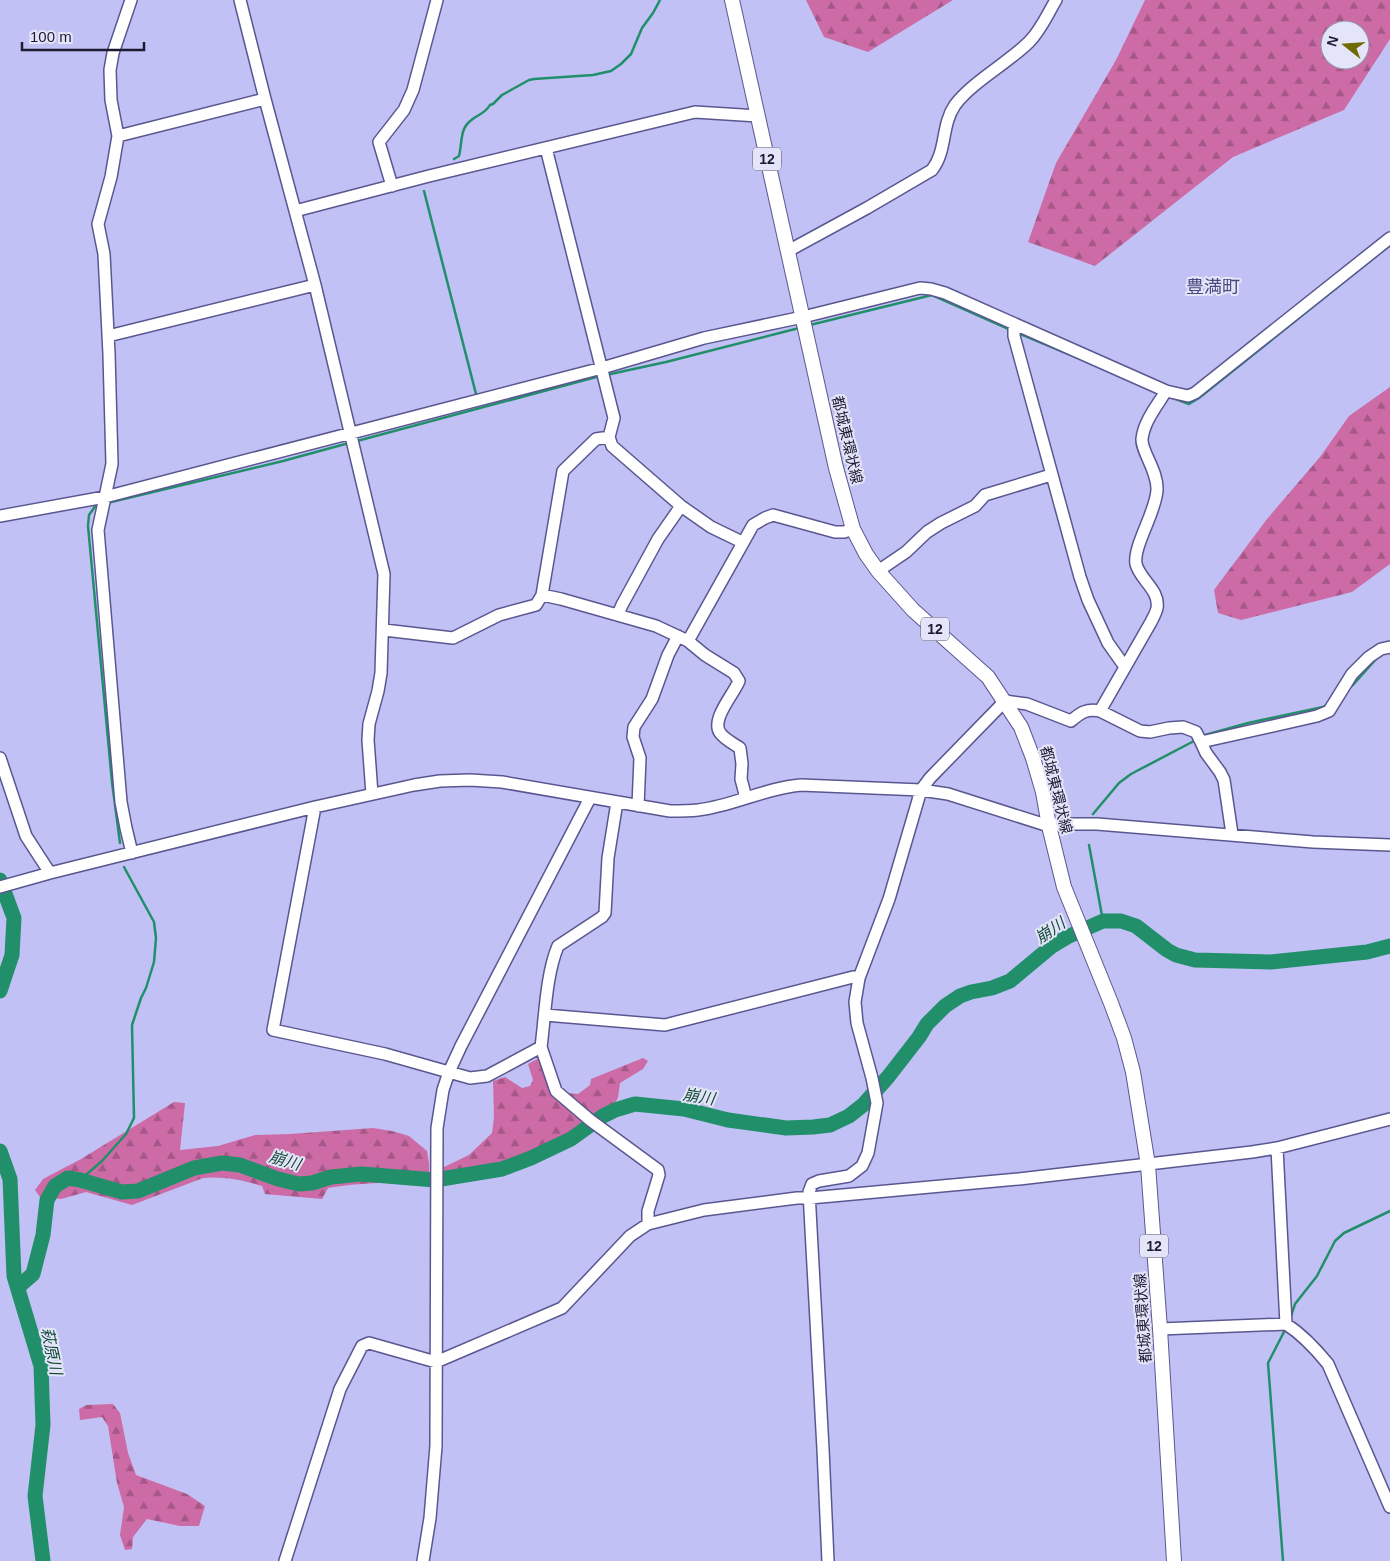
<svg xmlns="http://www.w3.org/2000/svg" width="1390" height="1561" font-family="Helvetica,'Noto Sans JP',sans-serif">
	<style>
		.forest { fill: url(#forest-firs); fill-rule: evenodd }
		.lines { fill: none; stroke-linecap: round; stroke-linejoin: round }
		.stream { stroke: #218f6a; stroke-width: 2.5 }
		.river { stroke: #218f6a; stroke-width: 15 }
		.minor-casing { stroke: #5a5790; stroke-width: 14 }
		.major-casing { stroke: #5a5790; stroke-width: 16 }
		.minor { stroke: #fff; stroke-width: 11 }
		.major { stroke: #fff; stroke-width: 14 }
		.labels { text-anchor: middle; stroke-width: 4; stroke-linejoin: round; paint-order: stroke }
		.shield { fill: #e5e5f9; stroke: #58586e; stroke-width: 1 }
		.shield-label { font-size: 14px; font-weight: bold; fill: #1c1b33 }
		.street-label { font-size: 15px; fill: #1c1b33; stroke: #e5e5f9 }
		.water-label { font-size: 16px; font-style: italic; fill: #144c38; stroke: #e5e5f9 }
		.quarter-label { font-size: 18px; fill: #4b487f; stroke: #e5e5f9 }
	</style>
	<defs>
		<pattern id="forest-firs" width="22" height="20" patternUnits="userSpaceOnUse" patternTransform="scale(1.25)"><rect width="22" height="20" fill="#cc6ba5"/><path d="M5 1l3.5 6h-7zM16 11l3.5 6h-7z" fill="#a55787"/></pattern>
	</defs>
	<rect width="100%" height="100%" fill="#c1c1f5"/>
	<path class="forest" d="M806,0H953L868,52L824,37Z
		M1145,0H1390V39L1344,110L1233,157L1095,266L1028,242L1056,163L1116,60ZM1330,30H1360V60H1330Z
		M1390,387V564L1352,592L1241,620L1218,613L1214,590L1267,519L1320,457L1349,416Z
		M541,1057L554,1080L566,1093L578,1094L590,1085L591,1079L643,1058L648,1061L643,1069L620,1083L618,1098L614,1104L568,1138L530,1156L463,1179L442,1183V1168L469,1155L492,1133L494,1117L493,1081L505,1077L522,1088L530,1086L533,1080L528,1064Z
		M174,1102L185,1103L180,1150L218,1146L255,1135L290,1134L373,1128L392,1131L409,1136L427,1151L429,1164V1185C393,1182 364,1182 328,1188L322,1199L265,1194L262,1186C243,1180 222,1176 203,1178L132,1205L86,1192L61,1199L40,1197L35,1190L43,1179L81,1159Z
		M113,1404L120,1413L128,1453L136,1475L187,1494L205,1506L199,1526H180L147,1519L133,1537L132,1549L125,1550L120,1535L124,1507L117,1483L108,1426L102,1417L80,1420L79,1409L86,1405Z"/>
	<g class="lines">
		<path class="stream" d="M454,159L459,156C462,145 460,130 469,122C476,115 485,114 490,105L493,104L502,95L529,80L534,79L593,75L611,71L621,64L631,54L642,28L653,13L660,0
			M424,191L476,394
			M810,325L932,295L1011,330
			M1018,333L1078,358
			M606,375L666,362L799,328
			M1173,398L1189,404L1199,398L1390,245
			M357,441L600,376
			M107,503L283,461L349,443
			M99,504L96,505L89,515L88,526L112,782L120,843
			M1352,686L1377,658
			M1205,735L1248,723L1323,707L1328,704
			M1093,814L1119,783L1131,774L1194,741
			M1089,845L1103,921
			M80,1180L102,1161L126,1134L134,1118L132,1025L141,998L146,988L154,962L156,938L154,922L124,867
			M1291,1316L1295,1304L1317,1276L1335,1241L1344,1233L1390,1211
			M1283,1561L1268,1363L1286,1328"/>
		<path class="river" d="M0,880L14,918L12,955L0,991
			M0,1151L10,1179L14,1276L41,1366L43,1425L35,1496L43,1561
			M18,1287L33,1274L43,1235L47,1200L55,1186L68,1178L80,1180L122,1192L138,1191L194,1168L222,1163L240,1165L278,1179L299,1184L312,1183L331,1177L362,1174L435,1180L502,1169L531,1158L571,1139L603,1116L615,1110L635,1104L684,1109L728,1120L786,1128L813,1127L830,1125L849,1116L863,1105L888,1077L919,1037L927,1024L945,1006L960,996L971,992L992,988L1010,981L1052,946L1067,937L1103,921H1121L1136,926L1167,950L1176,955L1195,960L1271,962L1367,952L1390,946"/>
		<g class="minor-casing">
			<path id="minor" d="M131,0L113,53L110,70L111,100L118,136L111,177L98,224L104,254L109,354L112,464L98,530L121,802L126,828L132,853
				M240,0L265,99L315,285L384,574L381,673L378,691L369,724L368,740L372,794
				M118,136L265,99
				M546,148L614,418L609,437L612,446L681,506L711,527L742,542
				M392,186L379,142L404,110L413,90L437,0
				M295,211L429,176L695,112L758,116
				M788,251L867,208L932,170C947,151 941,125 955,105C972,82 1008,63 1029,42C1041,30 1047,15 1056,0
				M1014,325V336L1080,577L1088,600L1108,643L1125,667
				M108,336L315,285
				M0,516L105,497L602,368L704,338L803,317L920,288L931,289L945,293L1166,391L1188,396L1195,393L1390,238
				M878,571L906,552L927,532L941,523L975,506L985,495L1051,475
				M542,595L561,599L656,626L688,641L705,655L734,673L739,681C734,694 709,721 721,734C726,740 734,744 740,748L742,764L741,779L746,798
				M618,614L622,605L658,539L681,506
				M384,630L453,638L499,615L536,605L542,595L563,471L596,439L609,437
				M688,641L753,525L765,518L773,515L835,532H844L853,529
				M1100,711L1151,622C1153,618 1156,613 1157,608C1160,590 1140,580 1136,564C1133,546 1156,512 1157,490C1158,471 1141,451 1142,439C1144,421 1157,406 1166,391
				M1201,742L1206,753L1220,772L1224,780L1232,834
				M0,758L26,836L50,873
				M638,806L640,758L633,737L634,727L652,699L668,655L678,636
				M315,807L273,1030L385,1054L470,1078L487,1076L541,1047C545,1017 546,974 558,946L602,917L605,913L608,858L617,802
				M0,887L50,873L315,807L414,785L440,781L470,780L502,782L670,811C679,811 689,811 698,810C733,806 765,788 801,785L921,790L948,794L1049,826L1070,824H1097L1313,842L1390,845
				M545,1015L665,1025L853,977L859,978
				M541,1047L556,1091L590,1120L658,1170L659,1175L648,1211V1224
				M1277,1148L1286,1324
				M1160,1329L1286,1324C1303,1335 1315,1348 1328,1364L1390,1507
				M285,1561L340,1389L362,1346L369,1343L436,1362L562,1308L630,1236L648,1224L704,1210L797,1198H810L1019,1179L1252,1152L1277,1148L1390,1119
				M423,1561L430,1518L436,1446L437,1128L443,1090L449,1072L461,1046L590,798
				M828,1561L823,1449L809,1192L812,1184L819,1181L849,1176L862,1166L868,1153L877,1103L872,1078L857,1023L855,1002L859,978L889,899L921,790L930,778L1005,701L1027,704L1071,721C1080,713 1087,708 1100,711L1140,731L1150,732L1169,728L1183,727L1196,732L1201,742L1317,716L1329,711L1352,674L1369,657L1381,649L1390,647"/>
		</g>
		<g class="major-casing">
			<path id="major" d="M732,0L836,468L853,529L866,554L878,571L913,610L988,677L1021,727L1033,758L1043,792L1049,826L1064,887L1111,1003L1124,1038L1133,1072L1148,1165L1160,1329L1174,1561"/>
		</g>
		<use href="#minor" class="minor"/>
		<use href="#major" class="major"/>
	</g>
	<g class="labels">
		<g class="shield">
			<rect x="753" y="147.5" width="28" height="23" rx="4"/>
			<rect x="921" y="617.5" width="28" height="23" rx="4"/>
			<rect x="1140" y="1234.5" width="28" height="23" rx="4"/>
		</g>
		<g class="shield-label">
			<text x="767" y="164">12</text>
			<text x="935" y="634">12</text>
			<text x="1154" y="1251">12</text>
		</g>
		<g class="street-label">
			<text transform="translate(847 440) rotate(77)" y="5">都城東環状線</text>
			<text transform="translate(1056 790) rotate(76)" y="5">都城東環状線</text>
			<text transform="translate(1143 1318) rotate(-94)" y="5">都城東環状線</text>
		</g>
		<g class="water-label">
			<text transform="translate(1050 930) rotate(-34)" y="6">崩川</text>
			<text transform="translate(699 1096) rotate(9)" y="6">崩川</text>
			<text transform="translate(285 1160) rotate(16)" y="6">崩川</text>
			<text transform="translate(52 1351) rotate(78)" y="6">萩原川</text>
		</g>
		<g class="quarter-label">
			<text x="1213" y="293">豊満町</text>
		</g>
	</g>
	<g transform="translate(1345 45) rotate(287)"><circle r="24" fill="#e5e5f9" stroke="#9594aa"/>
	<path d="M0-4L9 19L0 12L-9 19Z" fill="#716a03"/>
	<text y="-8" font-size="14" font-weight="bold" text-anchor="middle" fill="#1c1b33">N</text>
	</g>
	<path d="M22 42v8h122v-8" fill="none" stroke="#1c1b33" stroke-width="2.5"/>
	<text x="30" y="42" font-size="15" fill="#1c1b33" stroke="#e5e5f9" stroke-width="4" paint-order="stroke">100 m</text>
</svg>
